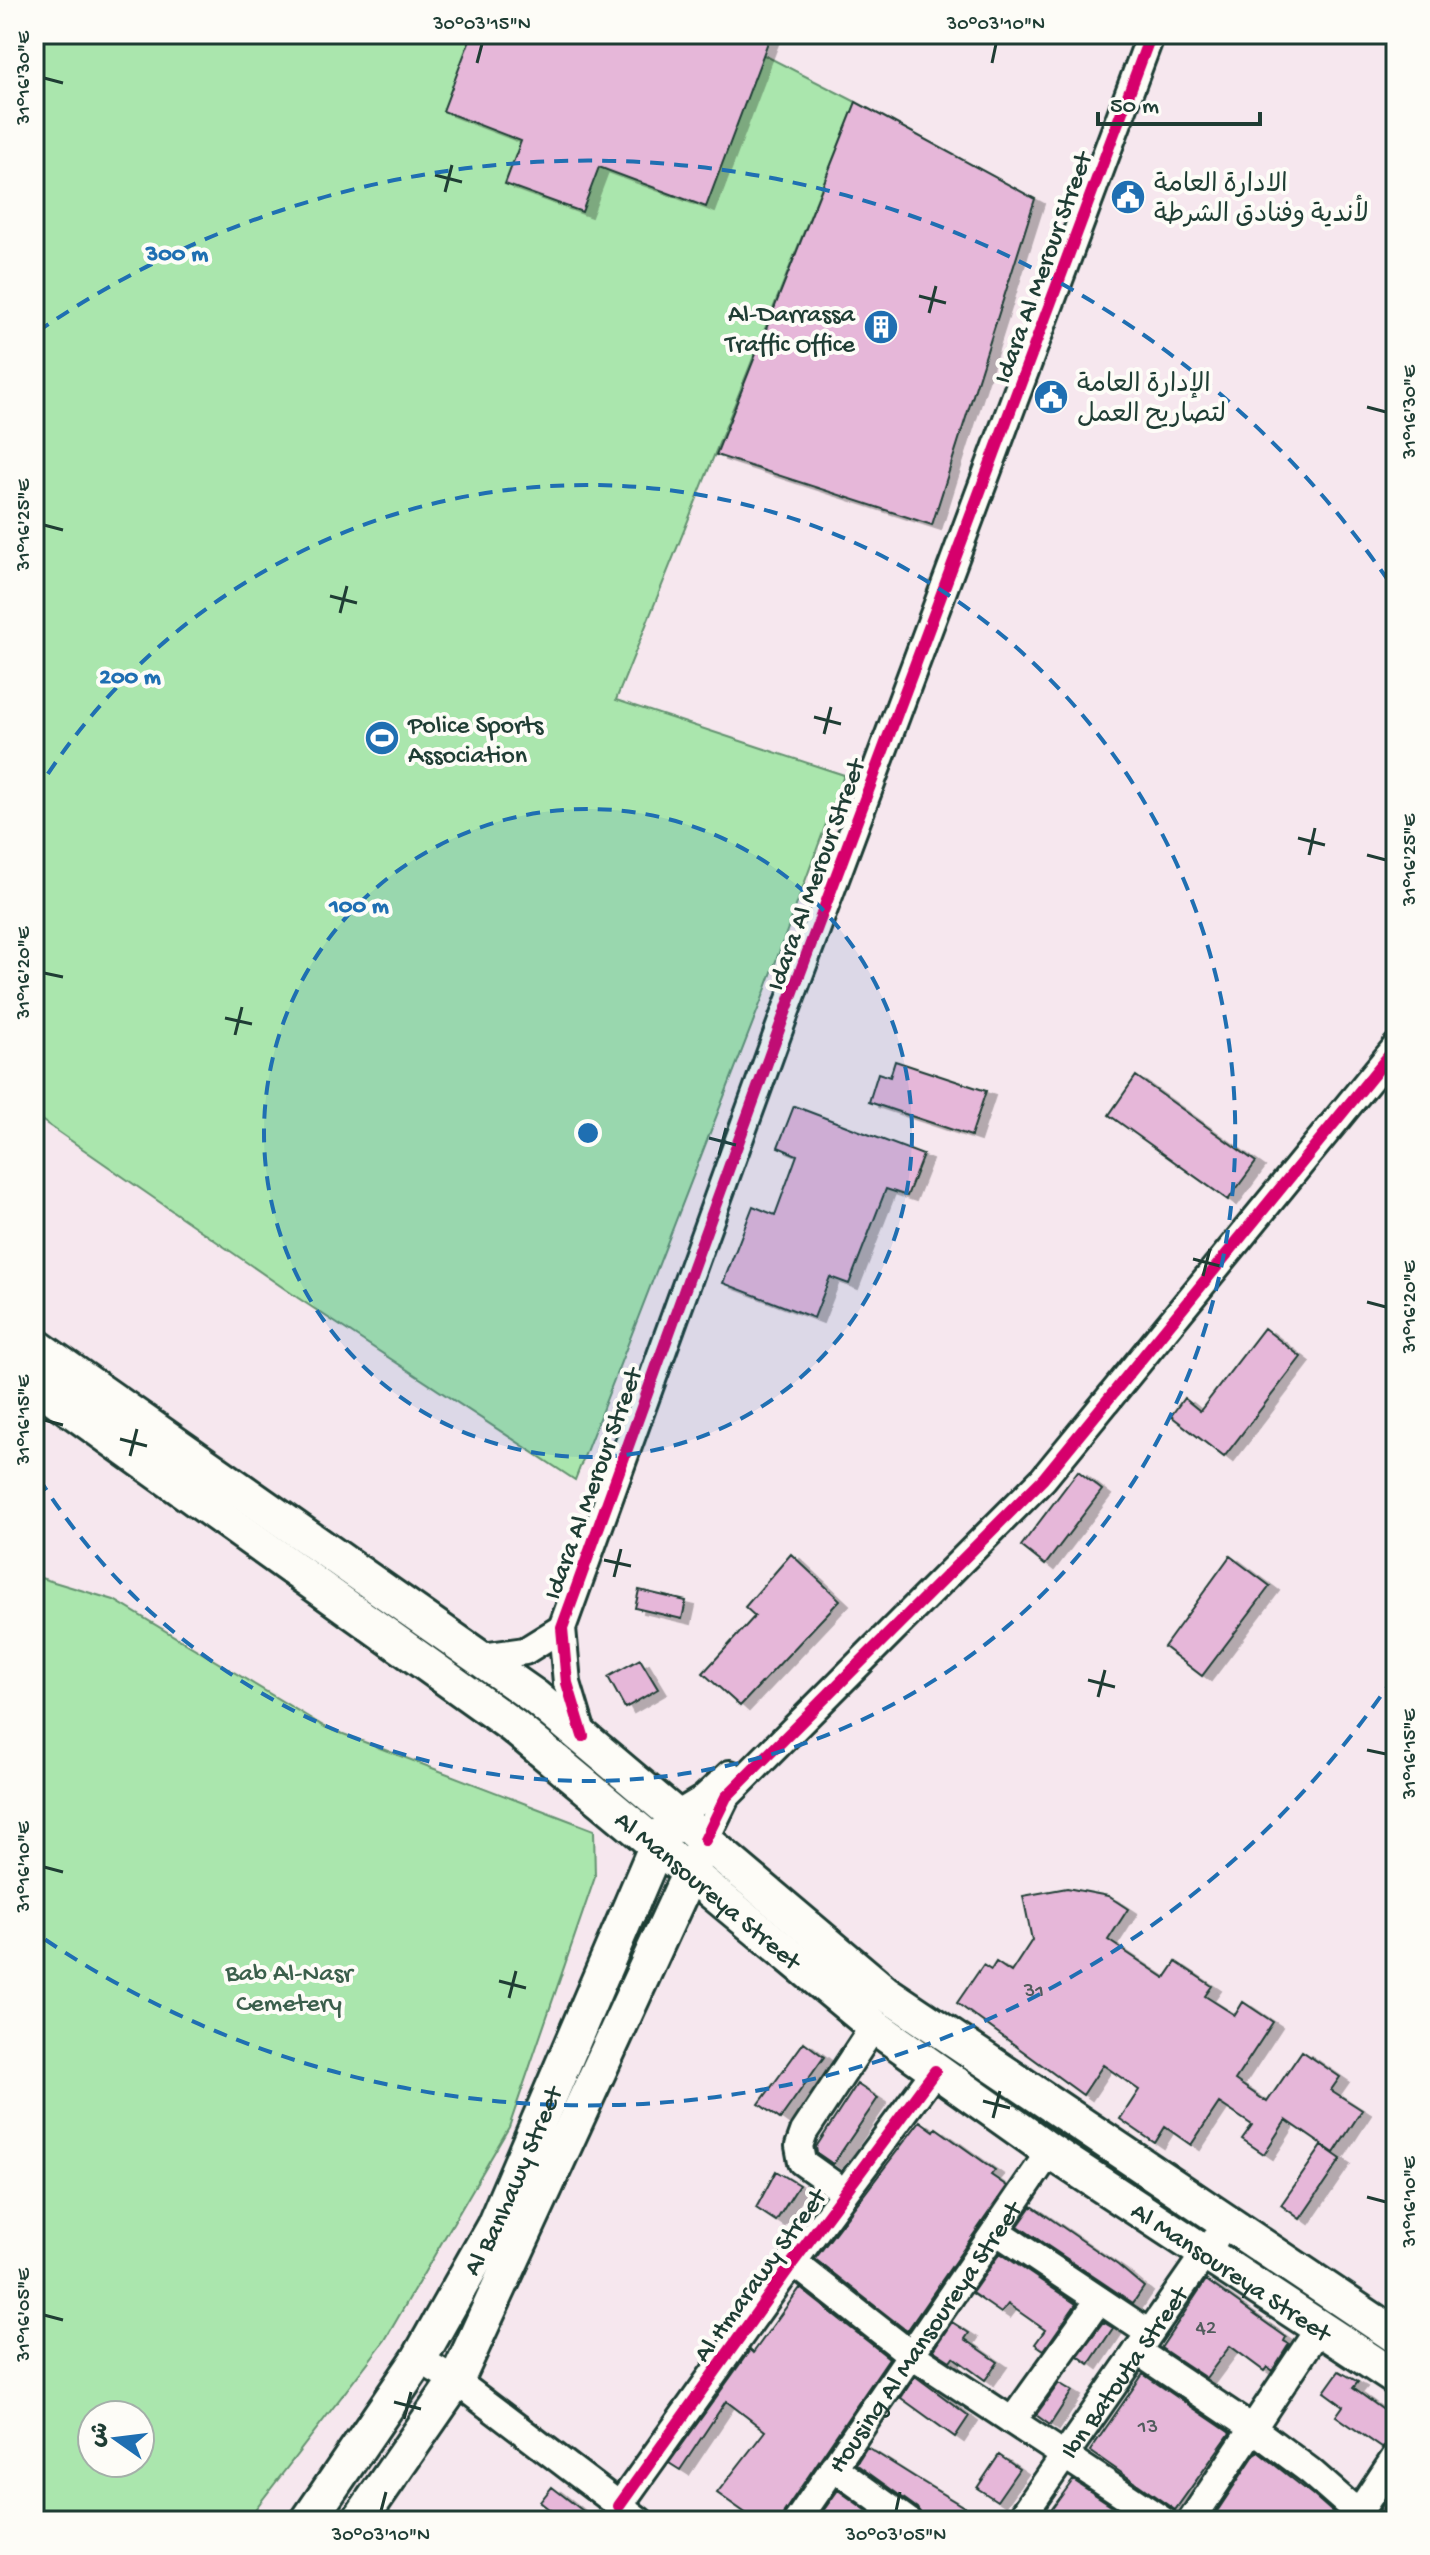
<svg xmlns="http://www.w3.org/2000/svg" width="1430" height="2555" font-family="'Gochi Hand','Playpen Sans Arabic',sans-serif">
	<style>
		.green { fill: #aae6ad; stroke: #649270; stroke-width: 2; fill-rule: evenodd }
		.building { fill: #e6b7d9; stroke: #1f3d34; stroke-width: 2; filter: url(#shadow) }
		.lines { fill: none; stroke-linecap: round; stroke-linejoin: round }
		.minor-casing { stroke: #1f3d34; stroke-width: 32 }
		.major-casing { stroke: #1f3d34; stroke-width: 40 }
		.minor { stroke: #fdfcf7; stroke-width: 26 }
		.major { stroke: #fdfcf7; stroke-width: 34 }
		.cycleway-casing { stroke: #fdfcf7; stroke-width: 17 }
		.cycleway { stroke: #d6006c; stroke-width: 12 }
		.ticks { fill: none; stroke: #1f3d34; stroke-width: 3 }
		.ring { fill: none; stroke: #1f6fb2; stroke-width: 4; stroke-dasharray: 14 10 }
		.labels { text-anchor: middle; stroke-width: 8; stroke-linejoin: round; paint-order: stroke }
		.number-label { font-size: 22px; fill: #515c5d }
		.poi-label { font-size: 26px; fill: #1f3d34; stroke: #fdfcf7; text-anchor: start }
		.street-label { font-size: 26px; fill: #1f3d34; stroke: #fdfcf7 }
		.park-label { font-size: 26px; fill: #3b5f4c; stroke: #fdfcf7 }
		.centre { fill: #1f6fb2; stroke: #fdfcf7; stroke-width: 4 }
		.ring-label { font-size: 24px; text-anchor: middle; font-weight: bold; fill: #1f6fb2; stroke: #fdfcf7; stroke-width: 8; stroke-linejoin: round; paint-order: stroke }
		.neatline { fill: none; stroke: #1f3d34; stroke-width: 3 }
		.ticks-label { font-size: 20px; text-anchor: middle; fill: #1f3d34 }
	</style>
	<defs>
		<filter id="shadow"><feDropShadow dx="9" dy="5" stdDeviation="0" flood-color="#0004"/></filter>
	</defs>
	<rect width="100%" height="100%" fill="#f6e7ee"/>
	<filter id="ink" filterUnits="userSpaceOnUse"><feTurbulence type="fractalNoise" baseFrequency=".0125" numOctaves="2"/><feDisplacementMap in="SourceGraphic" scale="16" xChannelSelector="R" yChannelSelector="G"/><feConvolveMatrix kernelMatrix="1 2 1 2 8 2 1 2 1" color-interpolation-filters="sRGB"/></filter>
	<g filter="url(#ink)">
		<path class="green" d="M34,34H723L856,102L616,700L844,775L762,999L575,1480L298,1298L34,1115Z
			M34,1576L114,1600L325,1727L594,1830L595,1877L509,2127L385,2340L246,2521H34ZM92,2415H140V2463H92Z"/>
		<path class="building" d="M472,34H771L706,207L599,167L582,212L505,184L521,141L443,111Z
			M856,102L1035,199L932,525L716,455Z
			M895,1061L986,1091L971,1136L869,1102L878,1073L890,1077Z
			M1136,1076L1256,1162L1228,1200L1109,1115Z
			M794,1106L923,1155L907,1196L886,1189L849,1284L830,1277L814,1318L723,1283L753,1206L775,1215L797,1155L778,1147Z
			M1264,1328L1301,1357L1224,1457L1171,1416L1184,1398L1200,1411Z
			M1078,1471L1102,1490L1045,1565L1021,1546Z
			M791,1554L840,1600L740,1706L703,1673L755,1616L745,1607Z
			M1230,1556L1270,1586L1202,1676L1164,1647Z
			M639,1590L686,1601L682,1619L635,1608Z
			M640,1659L658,1689L625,1708L608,1677Z
			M1067,1888L1108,1896L1128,1909L1108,1940L1165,1978L1176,1962L1212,1986L1205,1996L1235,2015L1243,2002L1273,2022L1235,2080L1267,2102L1302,2051L1340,2077L1331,2090L1362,2110L1334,2153L1286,2120L1264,2154L1242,2139L1252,2125L1219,2103L1191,2145L1165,2127L1155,2143L1120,2119L1139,2090L1103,2065L1083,2095L957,2003L983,1965L991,1970L996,1962L1011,1972L1032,1940L1023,1896Z
			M804,2042L824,2057L780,2119L759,2104Z
			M857,2084L878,2098L833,2164L817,2153L816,2147Z
			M920,2121L934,2131L936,2128L995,2170L991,2175L1007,2186L907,2331L815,2259Z
			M1322,2146L1341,2159L1300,2219L1281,2205Z
			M776,2171L799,2185L776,2221L756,2208Z
			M1032,2206L1118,2265L1144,2287L1133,2303L1018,2226Z
			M1000,2253L1076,2304L1044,2350L1035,2344L1045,2330L1008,2304L1001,2313L972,2293Z
			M1206,2280L1286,2337L1284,2341L1289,2344L1272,2371L1267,2367L1264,2371L1230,2346L1206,2378L1161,2348Z
			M800,2288L889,2358L784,2512L781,2521H757L717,2493L765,2431L726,2401L680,2470L669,2463L750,2350L753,2353Z
			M952,2322L969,2333L965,2339L998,2362L985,2380L953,2357L950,2361L933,2350Z
			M1103,2322L1113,2328L1089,2364L1078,2356Z
			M1339,2371L1358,2382L1353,2388L1396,2419V2440L1382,2448L1336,2416L1343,2406L1324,2392Z
			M1143,2374L1230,2433L1175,2510L1090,2451Z
			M915,2376L969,2416L955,2437L901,2398Z
			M1059,2383L1072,2391L1050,2425L1036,2415Z
			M867,2447L921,2481L987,2521H924L917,2508L856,2464Z
			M1257,2451L1313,2495L1338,2517L1337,2521H1221L1214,2516Z
			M999,2455L1019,2469L997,2501L977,2488Z
			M1073,2480L1135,2521H1061L1049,2513Z
			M1396,2485V2521H1383L1379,2511Z
			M552,2487L596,2521H564L540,2502Z
			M838,2490L881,2521H832L821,2514Z"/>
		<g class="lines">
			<g class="minor-casing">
				<g id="minor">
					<path d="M482,1657L525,1651L562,1628"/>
					<path d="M583,1736L567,1683L562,1628L785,1013L1151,34"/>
					<path d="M675,1816L703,1799L730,1774"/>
					<path d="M705,1840L726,1797L1043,1479L1396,1047"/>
					<path d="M844,2192L802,2162L799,2146L804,2132L874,2026"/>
					<path d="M996,2231L1149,2333"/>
					<path d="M793,2262L909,2353L1164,2521"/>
					<path d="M1137,2351L1252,2428L1310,2471L1367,2521"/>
					<path d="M419,2359L456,2381L640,2521"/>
					<path d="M1012,2421L1099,2300"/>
					<path d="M833,2467L908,2521"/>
					<path d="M619,2506L793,2262L935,2071"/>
					<path id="s1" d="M797,2521L1050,2151"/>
					<path id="s2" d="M1019,2521L1215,2239"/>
					<path d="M1191,2521L1320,2327"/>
					<path d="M1353,2521L1396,2456"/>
				</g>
			</g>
			<g class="major-casing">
				<g id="major">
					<path d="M34,1345L535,1697L884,1992L1396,2336"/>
					<path id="s3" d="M34,1383L513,1726L874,2026L1050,2151L1396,2378"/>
					<path id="s4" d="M308,2521L419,2359L494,2226L656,1847L667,1830"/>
					<path d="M359,2521L456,2381L697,1857"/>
				</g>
			</g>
			<use href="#minor" class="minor"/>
			<use href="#major" class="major"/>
			<g class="cycleway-casing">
				<path id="cycleway" d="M583,1736L567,1683L562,1628L785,1013L1151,34
					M705,1840L726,1797L1043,1479L1396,1047
					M619,2506L793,2262L935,2071"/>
			</g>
			<use href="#cycleway" class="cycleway"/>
		</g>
	</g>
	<path class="ticks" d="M477,63L482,44M992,63L996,44M44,78L63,83M435,175L462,182M445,192L452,165M919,296L946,303M929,313L936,286M1367,407L1386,412M44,525L63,530M330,596L357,603M340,613L347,586M814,717L841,724M824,734L831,707M1298,838L1325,845M1309,855L1315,828M1367,855L1386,860M44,973L63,977M225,1018L252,1024M235,1035L242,1007M709,1138L736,1145M719,1155L726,1128M1193,1259L1220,1266M1203,1276L1210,1249M1367,1302L1386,1307M44,1420L63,1425M120,1439L147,1446M130,1456L137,1429M604,1560L631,1566M614,1577L621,1549M1088,1680L1115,1687M1098,1697L1105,1670M1367,1750L1386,1754M44,1867L63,1872M499,1981L526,1988M509,1998L516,1971M983,2101L1010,2108M993,2118L1000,2091M1367,2197L1386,2202M44,2315L63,2320M394,2402L421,2409M404,2419L411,2392M381,2511L386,2492M896,2511L900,2492"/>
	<circle cx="588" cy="1133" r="324" fill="#1f6fb2" fill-opacity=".12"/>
	<g class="ring">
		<circle cx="588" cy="1133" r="324"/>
		<path d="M35 794A648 648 0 1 1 35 1472"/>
		<path d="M1394 1677A972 972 0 0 1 37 1934M37 332A972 972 0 0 1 1394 589"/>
	</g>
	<defs>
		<g id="civic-disc" transform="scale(1.8)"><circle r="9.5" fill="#1f6fb2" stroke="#fdfcf7"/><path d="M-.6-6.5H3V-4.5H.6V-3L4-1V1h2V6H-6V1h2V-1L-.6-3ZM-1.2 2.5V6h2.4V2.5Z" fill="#fff"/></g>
		<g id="building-disc" transform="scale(1.8)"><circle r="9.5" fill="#1f6fb2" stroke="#fdfcf7"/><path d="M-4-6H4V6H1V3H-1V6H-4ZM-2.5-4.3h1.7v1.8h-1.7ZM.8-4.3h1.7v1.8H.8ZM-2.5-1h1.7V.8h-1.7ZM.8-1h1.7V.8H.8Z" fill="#fff"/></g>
		<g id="stadium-disc" transform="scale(1.8)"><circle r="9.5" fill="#1f6fb2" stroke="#fdfcf7"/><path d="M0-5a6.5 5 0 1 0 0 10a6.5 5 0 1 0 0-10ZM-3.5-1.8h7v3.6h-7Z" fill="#fff"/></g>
	</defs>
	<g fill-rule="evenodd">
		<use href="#civic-disc" x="1128" y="197"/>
		<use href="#building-disc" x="881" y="327"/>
		<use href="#civic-disc" x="1051" y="397"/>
		<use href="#stadium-disc" x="382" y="738"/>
	</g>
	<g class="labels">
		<g class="number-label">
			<text x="1034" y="1996">31</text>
			<text x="1206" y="2333">42</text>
			<text x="1148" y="2432">13</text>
		</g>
		<g class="poi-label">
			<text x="1154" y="191">الادارة العامة<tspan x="1154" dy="30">لأندية وفنادق الشرطة</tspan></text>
			<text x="855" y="321" text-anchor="end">Al-Darrassa<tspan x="855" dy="30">Traffic Office</tspan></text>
			<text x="1077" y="391">الإدارة العامة<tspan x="1077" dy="30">لتصاريح العمل</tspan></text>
			<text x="408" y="732">Police Sports<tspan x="408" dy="30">Association</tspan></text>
		</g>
		<g class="street-label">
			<text transform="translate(1041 267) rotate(-70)" y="9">Idara Al Merour Street</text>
			<text transform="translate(814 874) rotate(-70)" y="9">Idara Al Merour Street</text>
			<text transform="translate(591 1483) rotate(-70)" y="9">Idara Al Merour Street</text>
			<text dy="9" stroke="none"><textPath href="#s3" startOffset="844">Al Mansoureya Street</textPath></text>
			<text dy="9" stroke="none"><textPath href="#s4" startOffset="398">Al Banhawy Street</textPath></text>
			<text dy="9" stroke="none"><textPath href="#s3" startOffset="1492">Al Mansoureya Street</textPath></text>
			<text transform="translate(758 2274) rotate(-54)" y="9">Al Hmarawy Street</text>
			<text dy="9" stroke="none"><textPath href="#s1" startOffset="224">Housing Al Mansoureya Street</textPath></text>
			<text dy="9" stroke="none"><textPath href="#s2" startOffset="182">Ibn Batouta Street</textPath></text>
		</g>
		<g class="park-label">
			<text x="289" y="1980">Bab Al-Nasr<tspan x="289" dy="30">Cemetery</tspan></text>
		</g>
	</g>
	<circle cx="588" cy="1133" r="12" class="centre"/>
	<g class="ring-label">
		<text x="177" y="260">300 m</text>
		<text x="130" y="683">200 m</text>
		<text x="359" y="912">100 m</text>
	</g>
	<rect width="1430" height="2555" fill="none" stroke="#fdfcf7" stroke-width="88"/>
	<g transform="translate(116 2439) rotate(284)"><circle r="38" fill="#fdfcf7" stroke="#a4b0a9" stroke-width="2"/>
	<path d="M0-6L14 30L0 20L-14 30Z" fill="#1f6fb2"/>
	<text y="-12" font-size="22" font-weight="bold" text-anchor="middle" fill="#1f3d34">ش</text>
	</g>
	<path d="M1098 112v12h162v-12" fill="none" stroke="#1f3d34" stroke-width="4"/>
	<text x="1110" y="112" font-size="24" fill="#1f3d34" stroke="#fdfcf7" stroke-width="6" paint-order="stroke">50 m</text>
	<rect x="44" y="44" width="1342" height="2467" class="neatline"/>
	<g class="ticks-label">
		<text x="482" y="29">30°03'15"N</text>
		<text x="996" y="29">30°03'10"N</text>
		<text transform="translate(22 78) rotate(-90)" y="7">31°16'30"E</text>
		<text transform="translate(1408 412) rotate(-90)" y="7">31°16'30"E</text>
		<text transform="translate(22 525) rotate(-90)" y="7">31°16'25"E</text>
		<text transform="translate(1408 860) rotate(-90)" y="7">31°16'25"E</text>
		<text transform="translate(22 973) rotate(-90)" y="7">31°16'20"E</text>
		<text transform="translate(1408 1307) rotate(-90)" y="7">31°16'20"E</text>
		<text transform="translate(22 1420) rotate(-90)" y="7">31°16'15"E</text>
		<text transform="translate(1408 1754) rotate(-90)" y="7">31°16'15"E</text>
		<text transform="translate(22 1867) rotate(-90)" y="7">31°16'10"E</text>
		<text transform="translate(1408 2202) rotate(-90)" y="7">31°16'10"E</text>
		<text transform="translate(22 2315) rotate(-90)" y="7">31°16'05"E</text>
		<text x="381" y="2540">30°03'10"N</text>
		<text x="896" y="2540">30°03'05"N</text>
	</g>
</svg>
